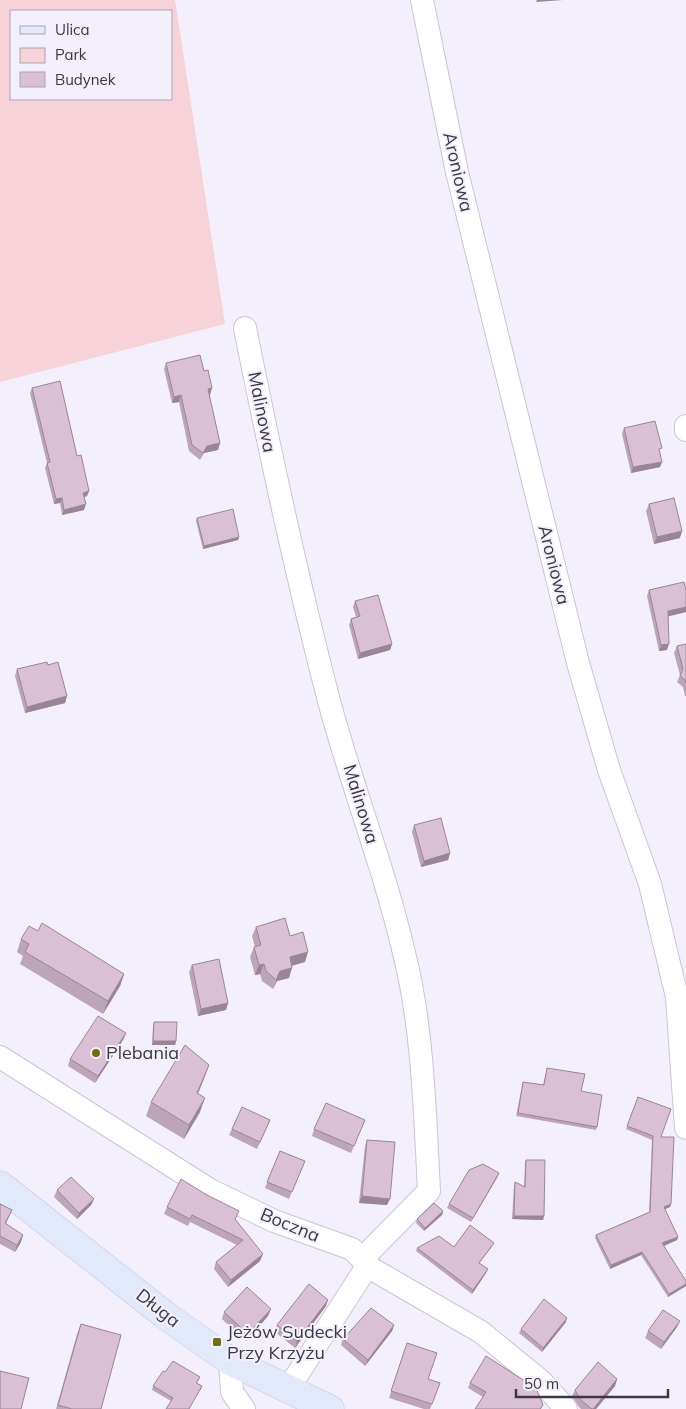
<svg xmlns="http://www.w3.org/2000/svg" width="686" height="1409" font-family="Mulish,sans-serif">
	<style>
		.green { fill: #f7d2d8; fill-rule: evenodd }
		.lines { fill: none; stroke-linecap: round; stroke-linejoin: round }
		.street-casing { stroke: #cbc3de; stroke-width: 24 }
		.secondary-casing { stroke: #cbc3de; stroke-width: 29 }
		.street { stroke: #fff; stroke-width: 22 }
		.secondary { stroke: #e1e9fa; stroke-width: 28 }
		.wall { fill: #bba5b6 }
		.shaded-wall { fill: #998694 }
		.building { fill: #dac0d4; stroke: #998694 }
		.poi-dot { fill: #6f7015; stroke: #f3f0fb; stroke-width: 2 }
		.labels { text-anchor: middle; stroke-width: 4; stroke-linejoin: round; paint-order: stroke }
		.street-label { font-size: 18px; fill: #3c3843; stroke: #f3f0fb }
		.poi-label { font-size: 18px; fill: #3c3843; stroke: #f3f0fb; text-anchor: start }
	</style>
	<rect width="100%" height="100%" fill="#f3f0fb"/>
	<path class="green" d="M0,0H175L225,324L0,382ZM11,11H171V99H11Z"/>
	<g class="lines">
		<g class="street-casing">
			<path id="street" d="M422,0L457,172L578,663L609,770L650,884L677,997L686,1128
				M245,328C270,453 297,578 329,701C352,787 385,870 405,957C423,1030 425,1115 429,1191L362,1259
				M686,426V430
				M0,1057L210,1190L274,1221L352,1249L372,1269L481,1332L542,1382L566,1409
				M230,1361L232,1392L244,1409
				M288,1389L368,1265"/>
		</g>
		<g class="secondary-casing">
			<path id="secondary" d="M0,1185L165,1315L230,1361L330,1409"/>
		</g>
		<use href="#street" class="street"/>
		<use href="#secondary" class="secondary"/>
	</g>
	<path class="wall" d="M166,363L204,371L212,388L209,395L220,443L218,450L204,453L200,460L189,451L179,402L172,403L164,369Z
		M32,388L77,456L89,491L87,496L84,497V510L62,515L60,503L54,504L45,468L47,463L30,393Z
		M624,428L660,454L662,462L660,467L631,473L622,434Z
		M649,504L680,538L654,544L646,511Z
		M197,518L239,537L238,540L203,549L196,521Z
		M649,590L686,612L668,616L667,650L659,651L647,596Z
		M355,601L392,644L390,650L358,659L349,625L351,619L356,617L353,607Z
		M686,644V696H685L683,687L677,682L680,675L674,653L677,646Z
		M48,665L67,696L65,703L25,713L15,676L17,669Z
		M414,825L450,853L448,860L421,867L412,832Z
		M256,927L290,936L305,962L292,966L289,978L277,981L273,989L262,981L260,974L255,975L250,957L254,947H255L252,936Z
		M38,931L124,974L120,986L103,1014L20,964L23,956L17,952L21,939Z
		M192,965L228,1003L226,1010L198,1016L189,972Z
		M154,1022L176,1041L175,1045H152L153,1025Z
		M126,1033L123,1040L95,1083L68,1066L70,1059Z
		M547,1068L581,1091L597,1127L596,1130L516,1116L523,1082L543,1085Z
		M204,1079L198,1094L200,1112L184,1139L146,1116L151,1102Z
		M638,1097L661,1137L671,1204L670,1207L665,1209L678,1237L677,1240L664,1246L686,1286L668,1297L641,1255L610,1269L595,1238L596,1235L649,1212L652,1140L626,1129Z
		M270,1120L257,1149L229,1135L232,1129Z
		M365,1120L351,1153L312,1136L314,1129Z
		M367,1140L387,1205L359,1203L365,1146Z
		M280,1151L302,1167L289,1199L265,1188Z
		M526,1160L544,1216L543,1220L512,1219L514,1185L515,1182L524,1187L525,1163Z
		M498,1176L471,1222L447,1208L449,1204Z
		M57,1190L94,1199L91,1205L77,1219L54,1197Z
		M0,1204L12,1210L6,1224L21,1242L15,1252L0,1244Z
		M167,1207L235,1220L260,1261L228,1287L214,1269L216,1262L237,1245L190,1222L188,1226L164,1214Z
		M443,1211L442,1215L424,1231L416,1223L417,1219Z
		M454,1247H492L479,1263L486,1273L472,1294L416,1251L417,1248Z
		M326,1306L295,1348L275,1332L277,1325Z
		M224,1312L268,1316L246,1341L222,1319Z
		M566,1322L542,1352L519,1333L521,1329Z
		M81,1324L101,1409H56L77,1334Z
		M394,1325L392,1331L365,1366L341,1345L343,1339Z
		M677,1327L661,1349L645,1338L648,1331Z
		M407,1343L428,1379L440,1383L430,1409H424L389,1398Z
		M165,1372L200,1377L197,1383L202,1386L201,1390L171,1401L152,1390L153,1386Z
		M617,1379L615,1386L596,1409H581L579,1407L572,1396L575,1390Z
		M470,1383L543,1405L541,1409H475L483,1397L468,1388Z"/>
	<path class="shaded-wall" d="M537,0H563L536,2Z
		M212,388L210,395L205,396L208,389Z
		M181,395L179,402L172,403L174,397Z
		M220,443L218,450L204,453L200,460L207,446Z
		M662,462L660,467L631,473L633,467Z
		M89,491L87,496L81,498L83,493Z
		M62,498L60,503L54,504L56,499Z
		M86,504L84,510L62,515L64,510Z
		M682,531L680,538L654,544L657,537Z
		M239,537L238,540L203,549L204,546Z
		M686,607V612L666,617L668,611Z
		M392,644L390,650L358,659L360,653Z
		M669,644L667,650L659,651L661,645Z
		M67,696L65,703L25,713L27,707Z
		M450,853L448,860L421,867L424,861Z
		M308,952L305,962L286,967L290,957Z
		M264,964L260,974L255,975L259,965Z
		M292,968L289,978L277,981L273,989L280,971Z
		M124,974L120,986L103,1014L108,1001Z
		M228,1003L226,1010L198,1016L201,1009Z
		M126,1033L123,1040L95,1083L98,1076Z
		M153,1041H176L175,1045H152Z
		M209,1065L204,1079L191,1107Z
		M205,1098L200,1112L184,1139L189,1125Z
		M499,1173L498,1176L471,1222L473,1218Z
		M362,1196L390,1199L387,1205L359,1203Z
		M94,1199L91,1205L77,1219L79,1213Z
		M671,1204L670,1207L663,1210L664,1207Z
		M443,1211L442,1215L424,1231L425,1228Z
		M514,1216H544L543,1220L512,1219Z
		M23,1235L21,1242L15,1252L17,1245Z
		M678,1237L677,1240L661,1247L662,1243Z
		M642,1252L641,1255L610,1269L611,1265Z
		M263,1254L260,1261L228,1287L231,1280Z
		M488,1269L486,1273L472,1294L473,1290Z
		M686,1284V1286L668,1297L669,1294Z
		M328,1300L326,1306L295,1348L297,1341Z
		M271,1309L268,1316L246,1341L248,1334Z
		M567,1318L566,1322L542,1352L543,1348Z
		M680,1321L677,1327L661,1349L664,1342Z
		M394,1325L392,1331L365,1366L368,1360Z
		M617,1379L615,1386L596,1409H593Z"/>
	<path class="building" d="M200,355L204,371L208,370L212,388L208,389L220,443L207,446L203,453L192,445L181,395L174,397L166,363Z
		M60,381L77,456L81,455L89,491L83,493L86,504L64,510L62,498L56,499L47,463L50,462L32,388Z
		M655,421L662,448L659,449L662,462L633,467L624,428Z
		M674,498L682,531L657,537L649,504Z
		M233,509L239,537L204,546L197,518Z
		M684,582L686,590V607L668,611L669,644L661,645L649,590Z
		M378,595L392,644L360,653L351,619L360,616L355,601Z
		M686,644V683L685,680L680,676L683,669L677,646Z
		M47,662L48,665L58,662L67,696L27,707L17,669Z
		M441,818L450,853L424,861L414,825Z
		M285,918L290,936L303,932L308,952L290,957L292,968L280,971L276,980L266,971L264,964L259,965L254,947L261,945L256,927Z
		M42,923L124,974L108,1001L25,952L29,944L21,939L29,926L38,931Z
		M219,959L228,1003L201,1009L192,965Z
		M98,1016L126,1033L98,1076L70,1059Z
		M154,1022H177L176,1041H153Z
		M185,1045L209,1065L197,1093L205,1098L189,1125L151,1102Z
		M547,1068L585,1074L581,1091L602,1095L597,1127L518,1113L523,1082L544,1085Z
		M638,1097L671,1109L661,1137H674L671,1204L664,1207L678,1237L662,1243L686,1281V1284L669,1294L642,1252L611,1265L596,1235L650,1212L653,1136L627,1126Z
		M326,1103L365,1120L354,1146L314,1129Z
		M242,1107L270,1120L260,1142L232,1129Z
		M367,1140L395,1142L390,1199L362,1196Z
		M280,1151L305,1161L292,1192L267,1182Z
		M526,1160H545L544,1216H514L515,1182L525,1187Z
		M483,1164L499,1173L473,1218L449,1204L469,1170Z
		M71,1177L94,1199L79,1213L57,1190Z
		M181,1179L207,1195L239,1211L235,1219L263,1254L231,1280L216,1262L243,1240L192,1215L190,1219L167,1207Z
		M434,1203L443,1211L425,1228L417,1219Z
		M0,1204L12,1210L5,1223L23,1235L17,1245L0,1236Z
		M470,1225L494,1243L479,1263L488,1269L473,1290L417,1248L439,1236L454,1247Z
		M309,1284L328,1300L297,1341L277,1325Z
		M247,1287L271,1309L248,1334L224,1312Z
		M544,1299L567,1318L543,1348L521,1329Z
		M371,1308L394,1325L368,1360L343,1339Z
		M663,1310L680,1321L664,1342L648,1331Z
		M81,1324L121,1335L101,1409H72L58,1405Z
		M407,1343L437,1353L428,1379L440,1383L432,1404L391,1391Z
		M486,1356L536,1388L543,1405L540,1409H475L486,1392L470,1383Z
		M173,1361L200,1377L196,1383L202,1386L189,1409H166L173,1398L153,1386L163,1371L165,1372Z
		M598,1362L617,1379L593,1409H592L581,1400L575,1390Z
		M0,1371L29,1378L21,1409H0Z"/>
	<g class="poi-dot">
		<circle cx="96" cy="1053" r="5"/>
		<rect x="212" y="1337" width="10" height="10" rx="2.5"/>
	</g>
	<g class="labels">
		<g class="street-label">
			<text transform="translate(458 172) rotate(77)" y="6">Aroniowa</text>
			<text transform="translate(262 412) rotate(79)" y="6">Malinowa</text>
			<text transform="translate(554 565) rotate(76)" y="6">Aroniowa</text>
			<text transform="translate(361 804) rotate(73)" y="6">Malinowa</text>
			<text transform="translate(290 1225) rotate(22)" y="6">Boczna</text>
			<text transform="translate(158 1308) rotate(38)" y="6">Długa</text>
		</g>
		<g class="poi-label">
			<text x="106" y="1059">Plebania</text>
			<text x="227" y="1338">Jeżów Sudecki<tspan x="227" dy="21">Przy Krzyżu</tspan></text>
		</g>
	</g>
	<rect x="10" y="10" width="162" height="90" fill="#f3f0fb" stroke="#aaa6b1"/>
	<rect x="20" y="26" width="25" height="8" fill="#e1e9fa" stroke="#aaa6b1"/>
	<text x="55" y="35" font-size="15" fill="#3c3843">Ulica</text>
	<rect x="20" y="48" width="25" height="15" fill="#f7d2d8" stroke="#aaa6b1"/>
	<text x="55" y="60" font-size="15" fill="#3c3843">Park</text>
	<rect x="20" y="72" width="25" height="15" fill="#dac0d4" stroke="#aaa6b1"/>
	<text x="55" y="85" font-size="15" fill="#3c3843">Budynek</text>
	<path d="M516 1389v8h152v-8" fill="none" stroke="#3c3843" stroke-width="2.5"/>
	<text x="524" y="1389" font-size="15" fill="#3c3843" stroke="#f3f0fb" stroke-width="4" paint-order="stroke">50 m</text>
</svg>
